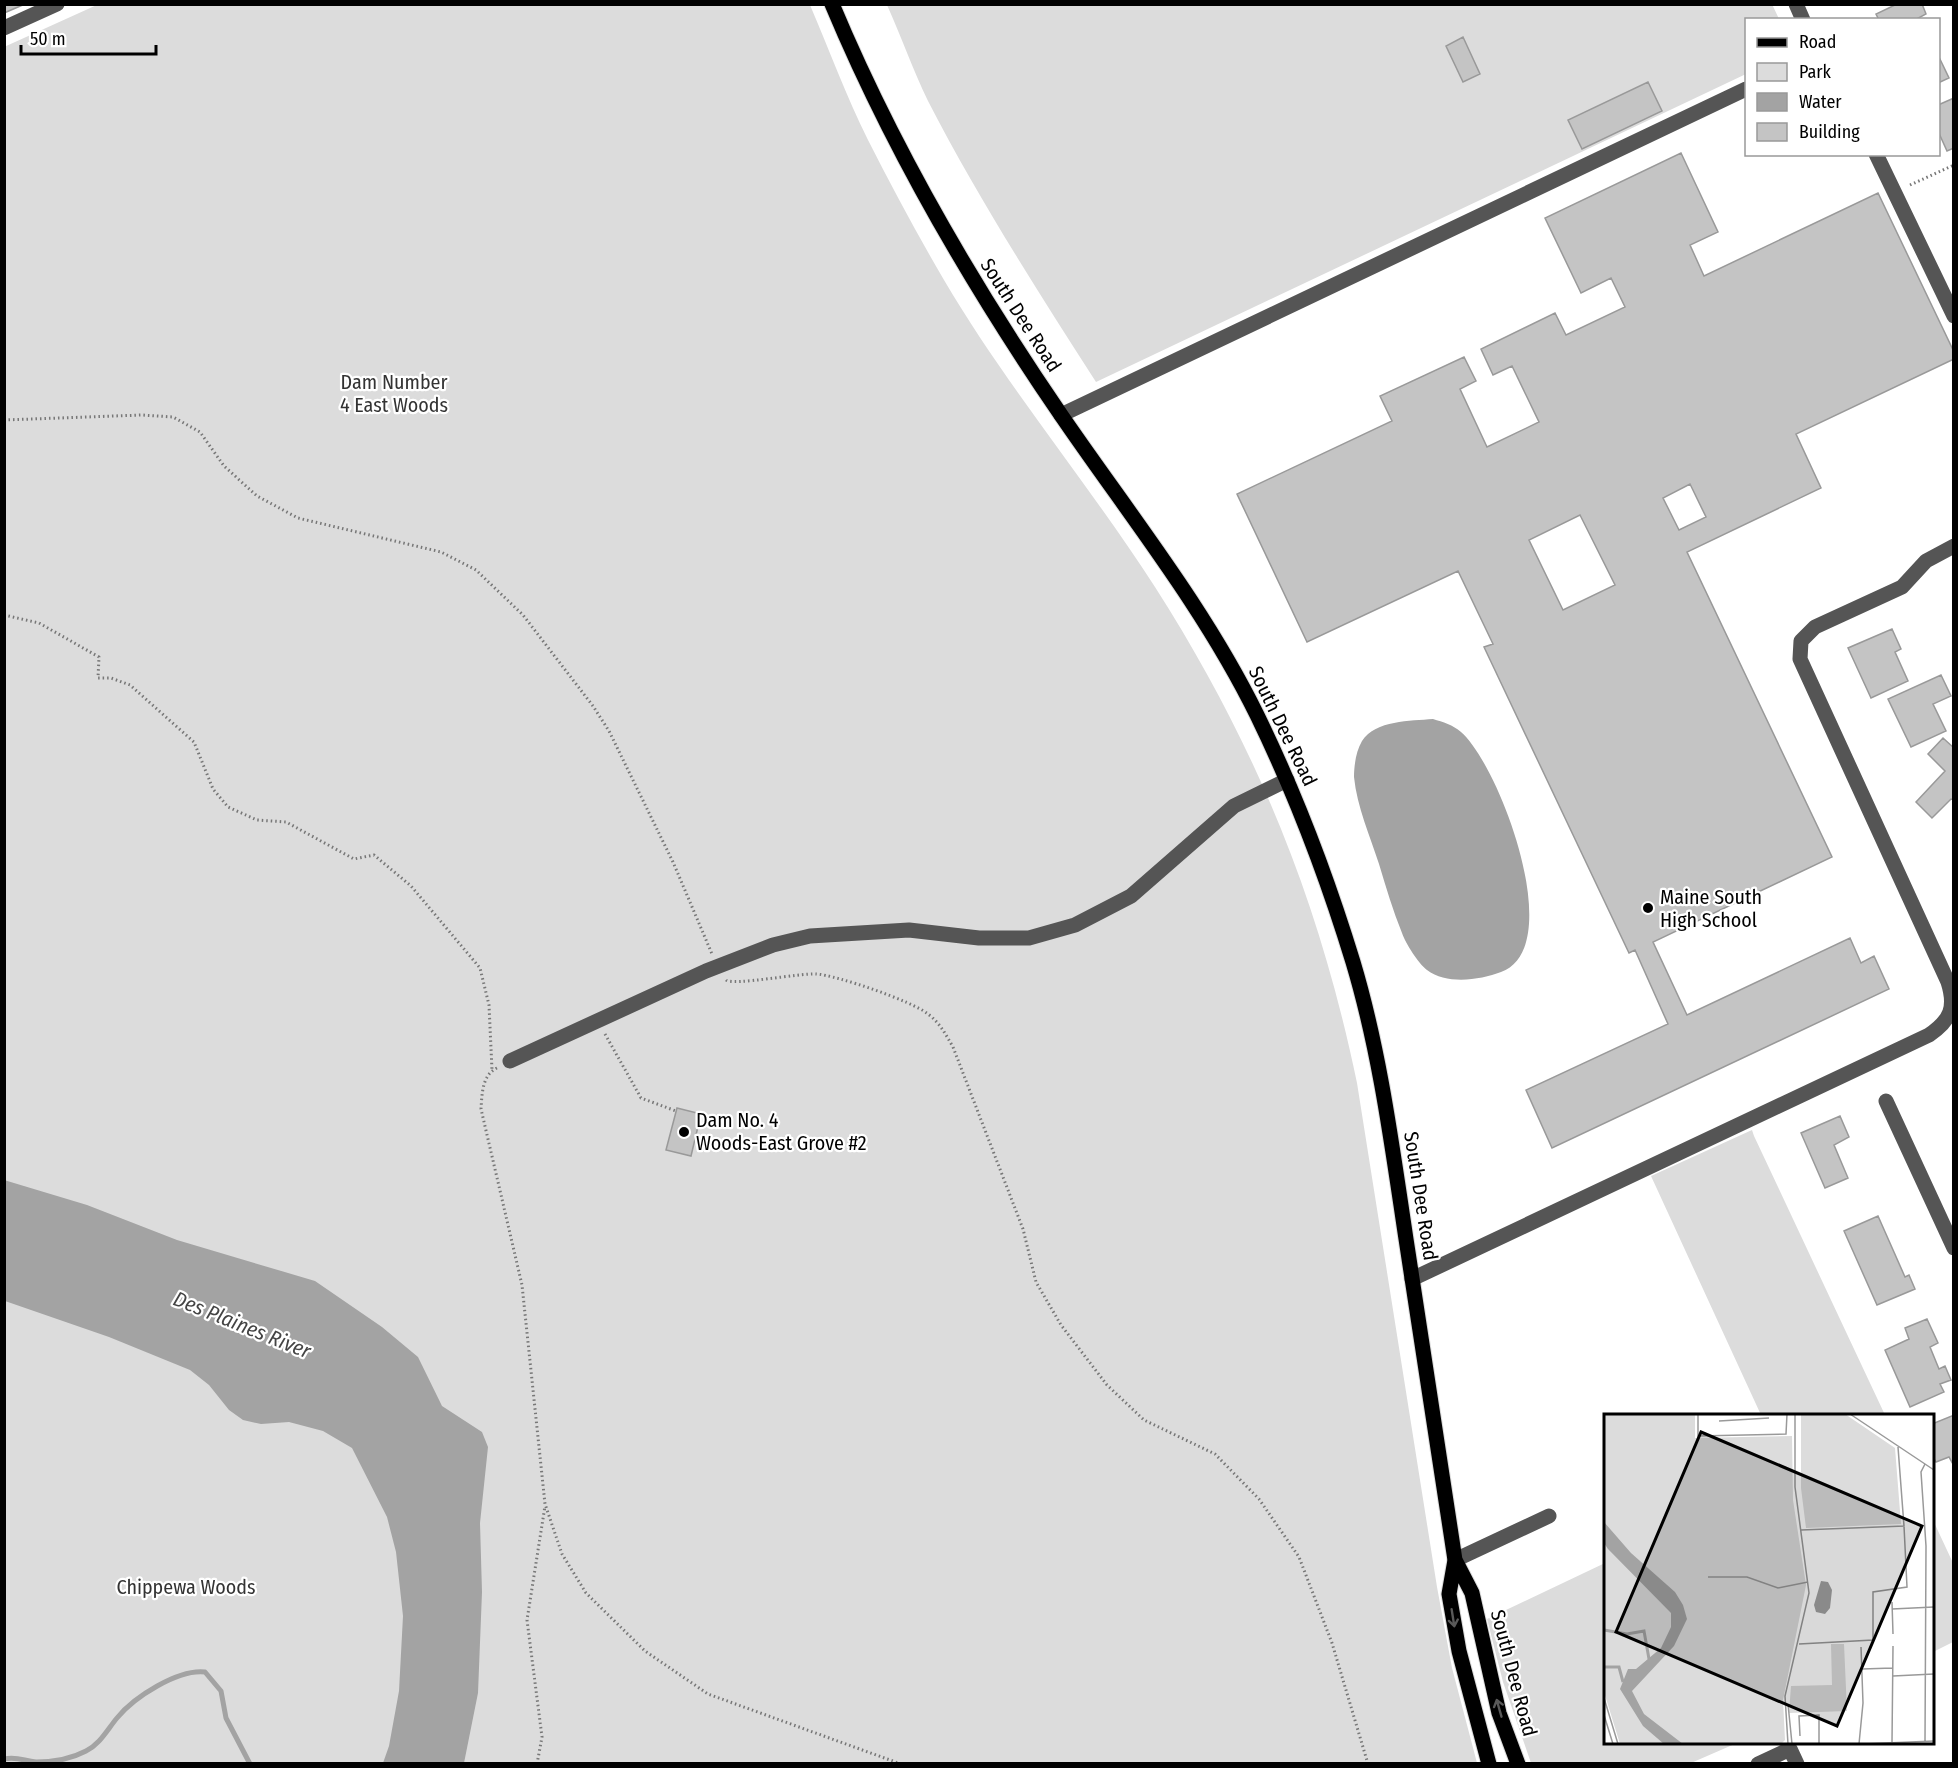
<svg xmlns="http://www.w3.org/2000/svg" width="1958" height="1768" font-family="'Fira Sans Condensed',sans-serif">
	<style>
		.green { fill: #dcdcdc }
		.water { fill: #a3a3a3 }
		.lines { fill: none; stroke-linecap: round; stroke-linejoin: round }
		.stream { stroke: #a3a3a3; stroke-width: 5 }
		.building { fill: #c4c4c4; stroke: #999; stroke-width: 1.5; fill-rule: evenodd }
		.major-casing { stroke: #dbdbdb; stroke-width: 17 }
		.path { stroke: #777; stroke-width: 3; stroke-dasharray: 1.5 3; stroke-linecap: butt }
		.minor { stroke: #555; stroke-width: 15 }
		.major { stroke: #000; stroke-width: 15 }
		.oneway { stroke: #595959 }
		.poi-dot { fill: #000; stroke: #fff; stroke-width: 2 }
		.labels { text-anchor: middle; stroke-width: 4.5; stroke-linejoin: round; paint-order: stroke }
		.street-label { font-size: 20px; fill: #000; stroke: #fff }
		.park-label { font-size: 20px; fill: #333; stroke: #fff }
		.poi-label { font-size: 20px; fill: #000; stroke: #fff; text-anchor: start }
		.water-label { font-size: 21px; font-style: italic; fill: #444; stroke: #fff }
		.inset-river { fill: none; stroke: #a3a3a3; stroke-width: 3 }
		.inset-road { fill: none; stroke: #999; stroke-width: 1.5 }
		.view { fill: #000; fill-opacity: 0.15; stroke: #000; stroke-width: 3 }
		.inset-edge { fill: none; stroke: #000; stroke-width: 3 }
	</style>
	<rect width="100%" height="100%" fill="#fff"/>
	<path class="green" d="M99,4L810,5C829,49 846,96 868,140C892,187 917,234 944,280C1007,387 1088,483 1155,587C1256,745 1319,900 1357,1083L1437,1587L1452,1668L1477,1763H5L4,47Z
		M1772,4L1779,19L1746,20V74L1096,382C1037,290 978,198 928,101C913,70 901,36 887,5Z
		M1752,1130L1754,1136L1885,1415H1761L1651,1176Z
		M1932,1518L1953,1563V1642L1933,1652Z
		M1605,1563L1606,1742L1737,1743L1691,1763H1531L1503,1682L1487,1619Z"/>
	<path class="water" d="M1433,719C1443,722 1453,725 1461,732C1500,766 1568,948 1501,972C1480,980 1447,985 1427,970C1418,963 1406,944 1402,933C1393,911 1386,887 1379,864C1370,836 1357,807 1354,777C1354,766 1356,751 1362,741C1376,720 1410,721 1433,719Z
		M4,1180L87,1205L177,1240L315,1281L382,1327L418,1357L442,1406L482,1432L488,1447L480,1523L482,1592L478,1693L464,1763H383L389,1746L399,1691L403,1616L396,1552L387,1517L352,1448L323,1431L289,1422L261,1424L243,1420L229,1410L209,1385L190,1370L109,1337L5,1301Z"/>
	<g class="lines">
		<path class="stream" d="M4,1759C17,1756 24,1761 36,1762C53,1762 71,1759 86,1751C100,1744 107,1730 117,1718C134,1697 178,1669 205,1672L221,1691L226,1718L250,1764"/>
	</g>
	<path class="building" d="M4,4H25L4,13Z
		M1897,4H1922L1926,14L1915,20H1879L1876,14Z
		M1463,37L1480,74L1463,82L1446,46Z
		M1938,55L1949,78L1938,83Z
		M1648,82L1662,111L1582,149L1568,120Z
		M1954,98V148L1947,151L1938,131V105Z
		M1681,153L1718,232L1690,245L1704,276L1878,193L1954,352V359L1796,434L1821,488L1687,552L1832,857L1653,942L1687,1015L1850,938L1861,963L1874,956L1889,989L1552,1148L1526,1090L1668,1024L1635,950L1629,953L1484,647L1493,644L1458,571L1307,642L1237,494L1392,421L1380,396L1464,357L1476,381L1460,389L1487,447L1539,422L1512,366L1493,375L1481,349L1555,313L1566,335L1625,307L1611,278L1581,293L1545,218ZM1690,484L1706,517L1679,530L1663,498ZM1580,515L1615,585L1563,610L1529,540Z
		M1892,629L1901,649L1895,652L1908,681L1871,698L1848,648Z
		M1941,675L1951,696L1933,704L1946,731L1911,747L1888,699Z
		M1943,738L1954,748V800L1951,799L1932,818L1916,802L1945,771L1928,754Z
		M677,1108L701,1114L691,1156L666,1150Z
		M1840,1116L1849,1137L1834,1145L1848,1178L1825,1188L1801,1133Z
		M1878,1216L1905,1277L1909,1275L1915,1289L1877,1305L1844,1231Z
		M1927,1319L1938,1343L1930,1347L1939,1369L1945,1366L1951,1380L1940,1384L1944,1392L1910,1407L1885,1350L1909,1339L1905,1328Z
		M1954,1415V1466L1949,1457L1936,1462L1932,1455V1424Z"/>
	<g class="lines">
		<g class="major-casing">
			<path id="major" d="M832,4C893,150 972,285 1061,415C1128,513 1204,607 1257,715C1296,795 1327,877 1353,962C1380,1052 1392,1146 1406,1239C1422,1346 1438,1453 1455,1560L1449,1594L1459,1651L1489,1764
				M1455,1560L1472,1593L1499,1713L1518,1764"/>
		</g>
		<path class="path" d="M1910,185L1954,165
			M4,420L142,415L173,417L200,432L224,466L257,496L298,518L441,552L476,570L523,615L593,706L609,731L673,862L712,954
			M4,615L39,623L99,657L98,678H111L130,685L194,742L213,789L228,807L257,820L286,822L354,859L374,855L411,886L480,968L489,1005L492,1070
			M726,980C732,986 800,973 816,974C836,975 912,1001 928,1014C940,1023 946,1035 953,1047L1023,1229L1036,1282L1061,1325L1107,1385L1144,1420L1215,1454L1259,1499L1299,1557L1332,1643L1368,1764
			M605,1034L641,1098L676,1111
			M497,1068C482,1075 482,1094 481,1109L522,1285L545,1504L562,1554L586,1593L645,1651L708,1694L901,1764
			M537,1764L542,1737L527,1620L545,1506"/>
		<path class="minor" d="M1796,4L1803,20
			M4,28L57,4
			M1876,154L1954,316
			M1061,415L1746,89
			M510,1061L706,971L773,945L810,936L909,930L979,938H1029L1075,925L1131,896L1234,806L1287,780
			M1886,1101L1954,1248
			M1412,1279L1929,1035C1951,1020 1956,1007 1948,982L1800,659L1801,641L1815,627L1902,587L1926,561L1954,546
			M1455,1560L1549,1516
			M1758,1764L1790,1749L1797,1764"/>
		<use href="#major" class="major"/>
	</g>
	<defs><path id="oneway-shaft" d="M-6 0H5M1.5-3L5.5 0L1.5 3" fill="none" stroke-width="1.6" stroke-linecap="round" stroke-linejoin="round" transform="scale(1.5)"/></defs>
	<g class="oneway">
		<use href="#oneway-shaft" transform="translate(1453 1618) rotate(81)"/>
		<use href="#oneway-shaft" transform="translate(1499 1708) rotate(-106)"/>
	</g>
	<g class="poi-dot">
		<circle cx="1648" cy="908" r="6"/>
		<circle cx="684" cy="1132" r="6"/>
	</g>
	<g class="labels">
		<g class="street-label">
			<text transform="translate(1021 315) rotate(57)" y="7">South Dee Road</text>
			<text transform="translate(1283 726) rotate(64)" y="7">South Dee Road</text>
			<text transform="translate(1421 1196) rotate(81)" y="7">South Dee Road</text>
			<text transform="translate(1514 1673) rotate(75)" y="7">South Dee Road</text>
		</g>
		<g class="park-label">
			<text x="394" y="389">Dam Number<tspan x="394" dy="23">4 East Woods</tspan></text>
			<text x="186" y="1594">Chippewa Woods</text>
		</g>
		<g class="poi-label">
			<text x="1660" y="904">Maine South<tspan x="1660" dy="23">High School</tspan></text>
			<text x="696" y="1127">Dam No. 4<tspan x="696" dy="23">Woods-East Grove #2</tspan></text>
		</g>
		<g class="water-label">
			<text transform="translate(242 1325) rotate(22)" y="7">Des Plaines River</text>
		</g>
	</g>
	<g transform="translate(1604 1414)">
		<rect width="330" height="330" fill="#fff"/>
		<path d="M0,0H91V24L188,22L189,86L202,171L179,286L181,326L177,330H16L0,278ZM197,0H241L291,34L297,110L202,114L197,74ZM227,230H240L243,297L185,299L187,272L228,271Z" fill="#dcdcdc"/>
		<path d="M0,108L27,139L71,178L79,191L83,205L70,232L28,277L40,300L79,330H60L39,312L16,275L24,255H32L57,234L67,213V199L4,135L0,129ZM217,167L224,168L228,176L226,194L221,200L212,198L210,191Z" fill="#a3a3a3"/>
		<path class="inset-river" d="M0,216L23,220L40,217L45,245M0,253H15L19,268"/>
		<path class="inset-road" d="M94,0V22L182,20L183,0M246,0L330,56M115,7L165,4M321,50L317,58L322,132L321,327M197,116L300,112L294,33M104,163H143L174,174L204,168M288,188L289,220M288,195L330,193M195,230L269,226V178L303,173L300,112M258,255L289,254M289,262L330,260M0,284L14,330M184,290L188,330M0,301L9,330M196,322L195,302L215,301V330M288,328L289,232M184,330L181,282L205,179L191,73V0M255,330L259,289L257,233M259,330L330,327"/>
		<path class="view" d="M97,18L318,112L233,312L12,218Z"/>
		<rect width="330" height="330" class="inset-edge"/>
	</g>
	<rect width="1958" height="1768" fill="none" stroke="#000000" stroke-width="12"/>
	<rect x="1745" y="18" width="195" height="138" fill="#ffffff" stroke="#999999" stroke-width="1.5"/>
	<rect x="1757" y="38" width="30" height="9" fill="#000000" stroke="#999999" stroke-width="1.5"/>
	<text x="1799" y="48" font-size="18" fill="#000000">Road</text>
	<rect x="1757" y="63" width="30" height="18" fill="#dcdcdc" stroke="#999999" stroke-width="1.5"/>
	<text x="1799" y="78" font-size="18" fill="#000000">Park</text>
	<rect x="1757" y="93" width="30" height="18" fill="#a3a3a3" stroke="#999999" stroke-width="1.5"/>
	<text x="1799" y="108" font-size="18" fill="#000000">Water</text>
	<rect x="1757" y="123" width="30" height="18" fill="#c4c4c4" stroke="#999999" stroke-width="1.5"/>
	<text x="1799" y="138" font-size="18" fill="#000000">Building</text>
	<path d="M21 45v9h135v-9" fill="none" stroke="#000000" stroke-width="3"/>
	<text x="30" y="45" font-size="18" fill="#000000" stroke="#ffffff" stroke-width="4.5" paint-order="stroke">50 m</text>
</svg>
